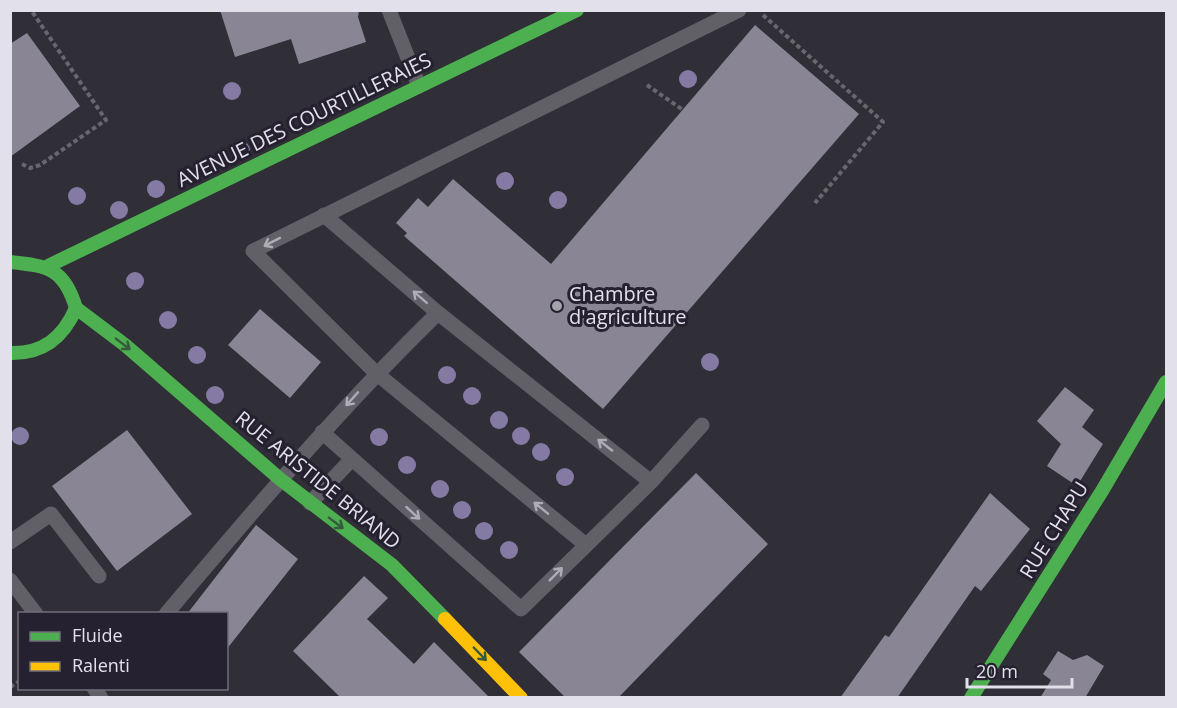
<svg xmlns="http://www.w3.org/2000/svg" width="1177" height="708" font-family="'Open Sans',sans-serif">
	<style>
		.building { fill: #898595 }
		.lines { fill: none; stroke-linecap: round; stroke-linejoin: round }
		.path { stroke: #68676c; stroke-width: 4; stroke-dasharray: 4.5 3; stroke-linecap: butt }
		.lane { stroke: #616066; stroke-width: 15 }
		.fast { stroke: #4caf50; stroke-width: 14 }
		.slow { stroke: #ffc107; stroke-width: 14 }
		.tree { fill: #857aa4 }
		.oneway { stroke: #aeadb5 }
		.oneway2 { stroke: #355a3d }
		.poi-dot { fill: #a4a2ab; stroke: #252130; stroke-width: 2 }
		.labels { text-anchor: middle; stroke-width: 6; stroke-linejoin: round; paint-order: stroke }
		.street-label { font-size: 20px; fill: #e2e0ea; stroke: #252130 }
		.poi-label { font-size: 20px; fill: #e2e0ea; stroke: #252130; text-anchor: start }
	</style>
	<rect width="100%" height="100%" fill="#302e36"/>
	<path class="building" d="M220,10H359L358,17L366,42L299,64L291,39L235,57Z
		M755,25L859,114L603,409L404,236L407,233L396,223L418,198L428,207L453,179L551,264Z
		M27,33L80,106L10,157V44Z
		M260,309L321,362L290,398L228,345Z
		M1065,387L1094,410L1082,427L1103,444L1077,486L1047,466L1061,444L1037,421Z
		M127,430L192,514L117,571L52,486Z
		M696,473L768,544L618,698H566L519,652Z
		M990,493L1030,529L981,591L975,586L897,698H840L885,635L889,637Z
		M256,525L298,559L226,650V614H187Z
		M364,576L388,598L367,619L414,664L434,642L490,698H341L293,651Z
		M1058,651L1073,660L1087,655L1104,666L1085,698H1040L1051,680L1043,674Z"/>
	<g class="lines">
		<path class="path" d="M763,15L883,122L815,203
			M647,85L683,110
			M22,164L30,168L40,165L106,120L31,10
			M10,687L20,681"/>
		<path class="lane" d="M389,10L419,86
			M324,215L438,313L651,482
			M322,432L521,609L651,482L702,425
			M310,503L352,459
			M10,542L51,514L99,576
			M586,545L376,373L253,251L739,10
			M10,580L36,614
			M166,614C254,510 341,407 438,313
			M94,688L101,698"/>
		<path class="fast" d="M10,262C48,266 64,268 76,308C63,338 43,354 10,353
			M48,266L577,10
			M76,308L125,345L280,479L392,565L445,619
			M971,698L1102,491L1166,382"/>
		<path class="slow" d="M445,619L521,698"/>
	</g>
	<g class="tree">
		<circle cx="688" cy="79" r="9"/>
		<circle cx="232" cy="91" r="9"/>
		<circle cx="241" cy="150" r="9"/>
		<circle cx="505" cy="181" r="9"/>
		<circle cx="156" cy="189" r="9"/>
		<circle cx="77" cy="196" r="9"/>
		<circle cx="558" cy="200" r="9"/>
		<circle cx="119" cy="210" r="9"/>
		<circle cx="135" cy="281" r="9"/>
		<circle cx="168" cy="320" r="9"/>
		<circle cx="197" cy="355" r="9"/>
		<circle cx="710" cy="362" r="9"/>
		<circle cx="447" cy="375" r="9"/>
		<circle cx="215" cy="395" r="9"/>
		<circle cx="472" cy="396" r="9"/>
		<circle cx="499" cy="420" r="9"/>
		<circle cx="20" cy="436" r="9"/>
		<circle cx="521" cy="436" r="9"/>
		<circle cx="379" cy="437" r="9"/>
		<circle cx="541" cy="452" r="9"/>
		<circle cx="407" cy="465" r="9"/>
		<circle cx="565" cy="477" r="9"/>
		<circle cx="440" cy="489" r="9"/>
		<circle cx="462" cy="510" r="9"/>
		<circle cx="484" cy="531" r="9"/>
		<circle cx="509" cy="550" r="9"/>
	</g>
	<defs><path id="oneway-shaft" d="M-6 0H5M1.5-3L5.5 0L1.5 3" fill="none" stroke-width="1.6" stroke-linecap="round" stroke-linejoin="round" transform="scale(1.5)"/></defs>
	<g class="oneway">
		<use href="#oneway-shaft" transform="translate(272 242) rotate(153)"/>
		<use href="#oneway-shaft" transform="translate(420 297) rotate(-139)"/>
		<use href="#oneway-shaft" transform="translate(352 399) rotate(132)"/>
		<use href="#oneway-shaft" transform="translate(605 445) rotate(-142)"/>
		<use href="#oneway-shaft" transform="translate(541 508) rotate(-141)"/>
		<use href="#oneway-shaft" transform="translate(413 513) rotate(42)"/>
		<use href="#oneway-shaft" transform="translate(556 574) rotate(-45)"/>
	</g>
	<g class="oneway2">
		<use href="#oneway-shaft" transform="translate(123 344) rotate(37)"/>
		<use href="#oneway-shaft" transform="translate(336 523) rotate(37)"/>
		<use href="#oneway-shaft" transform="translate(480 654) rotate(46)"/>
	</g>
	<circle class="poi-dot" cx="557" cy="306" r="6"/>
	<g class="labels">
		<g class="street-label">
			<text transform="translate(304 120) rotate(-26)" y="7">AVENUE DES COURTILLERAIES</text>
			<text transform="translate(318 480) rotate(39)" y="7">RUE ARISTIDE BRIAND</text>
			<text transform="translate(1054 530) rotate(-58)" y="7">RUE CHAPU</text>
		</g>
		<g class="poi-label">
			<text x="569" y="301">Chambre<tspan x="569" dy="23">d'agriculture</tspan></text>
		</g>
	</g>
	<rect width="1177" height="708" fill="none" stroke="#e2e0ea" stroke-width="24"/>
	<rect x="18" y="612" width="210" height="78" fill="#252130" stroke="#716d7a" stroke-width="1.5"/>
	<rect x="30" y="632" width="30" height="9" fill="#4caf50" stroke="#716d7a" stroke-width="1.5"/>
	<text x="72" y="642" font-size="18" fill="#e2e0ea">Fluide</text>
	<rect x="30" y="662" width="30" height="9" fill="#ffc107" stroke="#716d7a" stroke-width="1.5"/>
	<text x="72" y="672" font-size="18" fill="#e2e0ea">Ralenti</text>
	<path d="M967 678v9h105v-9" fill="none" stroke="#e2e0ea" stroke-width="3"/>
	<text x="976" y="678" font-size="18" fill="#e2e0ea" stroke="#252130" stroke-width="4.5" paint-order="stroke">20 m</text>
</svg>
